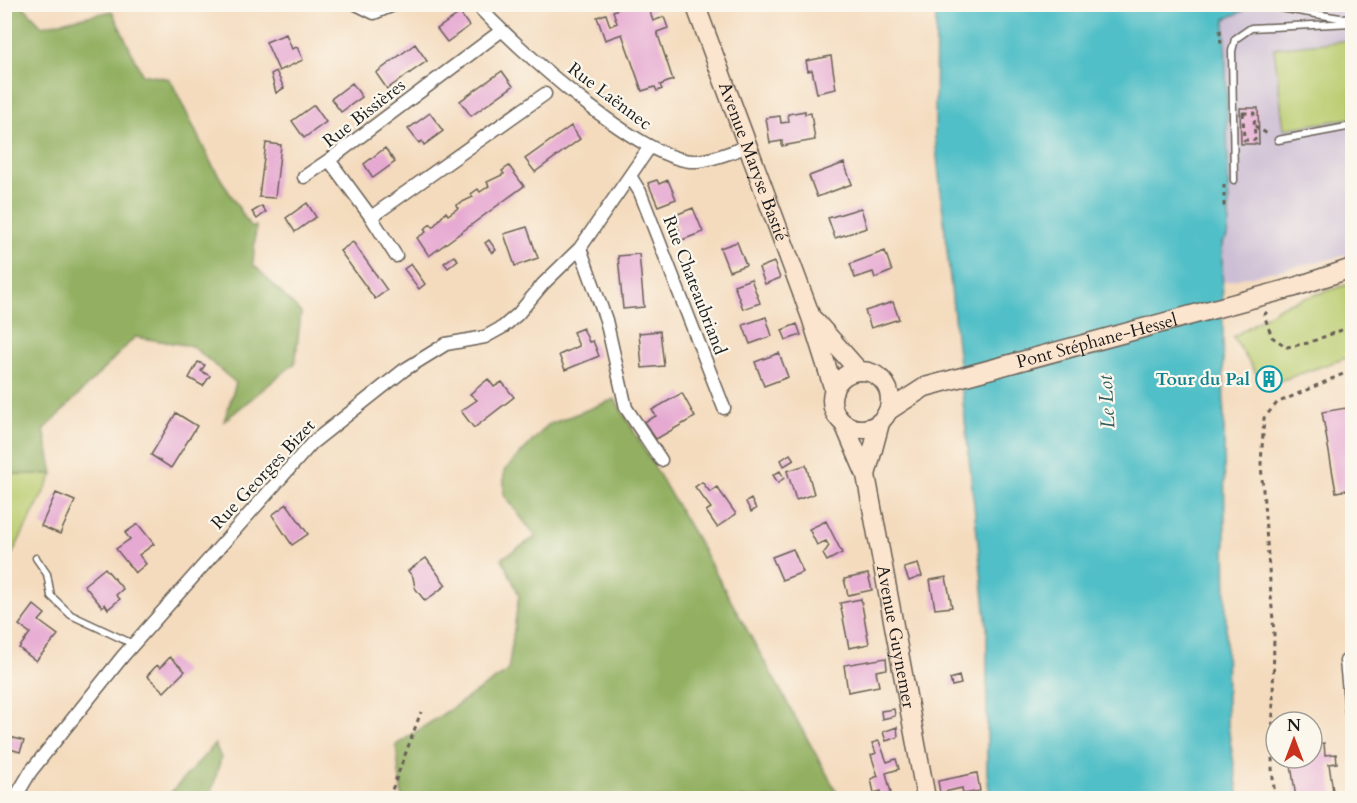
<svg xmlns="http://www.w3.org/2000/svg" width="1357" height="803" font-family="Cardo,serif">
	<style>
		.industrial { fill: #ccbed4 }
		.green { fill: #bacc6f; stroke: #6b7446; stroke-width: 1.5 }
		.forest { fill: #93b062; stroke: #58663f; stroke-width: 1.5 }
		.water { fill: #51bfc7; stroke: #366e72; stroke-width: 1.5 }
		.building { fill: #e6a9d2 }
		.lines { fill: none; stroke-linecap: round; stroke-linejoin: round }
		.lane-casing { stroke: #685f55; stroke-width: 9 }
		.street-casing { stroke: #685f55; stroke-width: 15 }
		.secondary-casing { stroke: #685f55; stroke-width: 21 }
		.path { stroke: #685f55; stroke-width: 3; stroke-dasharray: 4.5 4.5; stroke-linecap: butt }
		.lane { stroke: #fff; stroke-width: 6 }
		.street { stroke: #fff; stroke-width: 12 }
		.secondary { stroke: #fce5cf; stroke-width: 18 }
		.labels { text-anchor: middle; stroke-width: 4.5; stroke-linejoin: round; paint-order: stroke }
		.street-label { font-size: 18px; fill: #1c1c1c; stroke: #fbf7ec }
		.culture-label { font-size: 18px; font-weight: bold; fill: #0d838f; stroke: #fbf7ec; text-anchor: end }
		.water-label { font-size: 20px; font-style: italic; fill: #315d60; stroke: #fbf7ec }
	</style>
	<rect width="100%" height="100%" fill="#fbf7ec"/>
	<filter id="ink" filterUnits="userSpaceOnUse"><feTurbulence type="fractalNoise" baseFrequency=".0167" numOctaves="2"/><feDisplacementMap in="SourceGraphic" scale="12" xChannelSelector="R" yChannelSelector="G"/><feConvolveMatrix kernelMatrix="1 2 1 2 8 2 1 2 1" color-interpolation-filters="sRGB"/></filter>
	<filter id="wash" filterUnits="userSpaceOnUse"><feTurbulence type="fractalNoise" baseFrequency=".008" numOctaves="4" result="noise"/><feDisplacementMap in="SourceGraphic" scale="24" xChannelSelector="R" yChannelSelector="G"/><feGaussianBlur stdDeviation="1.35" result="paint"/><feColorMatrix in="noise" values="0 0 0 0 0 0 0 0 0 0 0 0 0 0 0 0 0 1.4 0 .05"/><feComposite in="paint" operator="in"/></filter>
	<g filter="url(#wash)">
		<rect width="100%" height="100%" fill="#f4dbbe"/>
		<path class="industrial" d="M1242,5H1352V254L1223,282L1222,243L1227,237L1229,221L1225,19L1243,11Z"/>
		<path class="green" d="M1352,40V118L1284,129L1274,48Z
			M1352,283V356L1279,381L1272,369L1258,376L1233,337L1283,305Z
			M5,474H53L5,568Z"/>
		<path class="forest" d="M5,4L22,5L42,26L112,11L142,74L170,79L211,163L251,228L256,226L253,264L301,313L295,363L224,421L236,383L192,346L135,337L44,430L53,474H5Z
			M615,399L700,545L840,798H402L396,745L508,671L519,595L502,558L536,537L504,495V471L548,425Z
			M215,744L221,758L210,798H166Z"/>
		<path class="water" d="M936,5H1242L1243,11L1225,19L1229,221L1227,237L1222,243L1227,719L1239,798H990L987,773V628L935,137Z"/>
		<g id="blocks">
			<path class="building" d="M617,4H652L654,10L650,12L653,21L664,17L668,28L657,32L673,80L660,85L662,89L657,91L655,87L642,91L622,34L605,40L597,17L606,14L610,26L617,23L613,11L618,9Z
				M460,13L469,26L447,42L437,29Z
				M286,34L292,49L297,47L303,60L279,71L266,42Z
				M415,44L427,61L387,89L376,73Z
				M831,56L836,89L817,93L812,70L808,71L806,61Z
				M276,71L284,88L276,93L271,74Z
				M502,71L513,86L471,116L460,101Z
				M352,83L362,97L341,112L331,99Z
				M314,105L326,122L304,138L292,121Z
				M1240,108H1258L1259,144H1241Z
				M805,111V114L811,113L815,140L782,146V141L770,143L766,118L780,116L781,123L789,122L788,114Z
				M430,113L443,131L424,145L422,141L419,143L408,129Z
				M571,126L580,139L535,172L525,159Z
				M266,143L281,145L275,198L259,197Z
				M385,148L395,162L373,178L364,164Z
				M844,163L852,184L817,197L809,176Z
				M509,166L524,186L429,256L417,238L426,232L424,229L431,224L433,227L446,212L448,215L458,208L456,205L473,197L471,194L478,189L480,192L489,186L487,182L504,174L502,171Z
				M657,180L659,184L668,180L676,199L658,206L648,183Z
				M307,203L316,217L295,232L286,218Z
				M262,206L266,212L257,219L252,212Z
				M693,208L703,232L674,243L670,233L679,229L673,216Z
				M861,208L867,228L835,238L828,218Z
				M527,227L538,258L515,266L504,234Z
				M489,240L496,250L492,253L485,243Z
				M353,242L387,290L375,299L340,251Z
				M737,242L746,265L729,271L720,248Z
				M885,251L892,271L875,278L873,272L855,278L850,264Z
				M639,254L644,307L623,309L618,256Z
				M454,256L458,260L448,268L444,263Z
				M774,262L780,278L765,284L759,268Z
				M411,264L425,284L419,289L404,269Z
				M751,279L760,303L743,309L734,285Z
				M893,302L899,319L871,328L865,311Z
				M766,317L772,336L750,344L743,325Z
				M797,324L801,335L786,340L782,330Z
				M583,328L589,342L593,341L599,356L565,370L559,355L579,346L573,332Z
				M660,331L664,366L642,368L639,333Z
				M779,353L788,377L764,386L755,362Z
				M198,362L205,365L201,371L210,376L203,386L189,378Z
				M1273,369L1280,384L1266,391L1258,376Z
				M488,379L494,387L502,382L514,397L474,428L461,411L477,400L470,394Z
				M682,393L695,417L656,439L644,422L656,416L652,410Z
				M1346,408L1349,422H1352V489L1336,492L1322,412Z
				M176,413L197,426L171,468L151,455Z
				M790,454L794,460L784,466L781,460Z
				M806,465L814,494L796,500L787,471Z
				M780,471L784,478L778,483L773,475Z
				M702,482L710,492L717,487L736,514L717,527L706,511L711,508L695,487Z
				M56,493L75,501L60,534L41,526Z
				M751,499L756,509L751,512L746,502Z
				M287,504L308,534L292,545L272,515Z
				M826,521L842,553L827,561L823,554L829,546L826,541L817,545L809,529Z
				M138,524L154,544L139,555L146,564L135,573L116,549L130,539L125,533Z
				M793,549L803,572L782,580L772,557Z
				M426,558L446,585L425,601L415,588L413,577L408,571Z
				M918,564L922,576L909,581L904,568Z
				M105,568L123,589L116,595L120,599L108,609L105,604L102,607L84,585Z
				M868,574L872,590L848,595L844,579Z
				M946,577L952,607L935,609L930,580Z
				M861,599L869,644L849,648L840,603Z
				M34,605L45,614L39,621L58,635L36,661L19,648L30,633L19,625Z
				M170,657L185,671L164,692L147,676L157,665L160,668Z
				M886,658L887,669L876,671L879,686L848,692L844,665Z
				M959,676L961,684L952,686L950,679Z
				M894,709L895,716L882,719L881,711Z
				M897,727L898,737L886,741L883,732Z
				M4,735L24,741L20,752L4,747Z
				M1313,738L1314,744L1324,743L1325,755L1336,754L1337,763L1329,764L1334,798H1296L1290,758H1312Z
				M879,741L887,762L896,759L899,769L886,773L891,793L881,795V791L874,793L871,779L878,776L871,755L876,753L872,743Z
				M977,773L980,791L963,794L962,788L940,793L938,781Z"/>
		</g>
	</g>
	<g filter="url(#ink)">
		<use href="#blocks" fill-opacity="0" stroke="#685f55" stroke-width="1.5"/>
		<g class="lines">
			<g class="lane-casing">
				<path id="lane" d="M1256,4L1352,20
					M1278,140L1352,126
					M1234,180L1232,51L1235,39L1251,28L1352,23
					M36,558L47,574L51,596L71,615L133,644"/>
			</g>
			<g class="street-casing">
				<path id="street" d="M356,4L374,13L396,4
					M476,4C513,44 644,165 697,161C713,160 731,152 746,147
					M501,31L329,160L371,217L545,94
					M630,176L640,192L724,408
					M304,177L329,160
					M371,217L396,256
					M580,248L606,320L626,408L661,460
					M1346,661L1352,721
					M15,798L31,771L123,656L312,443L404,370L446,344L485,337L503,327L518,314L543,284L580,248L649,148"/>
			</g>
			<g class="secondary-casing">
				<g id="secondary">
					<path id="s1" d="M695,4L811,317L834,390"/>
					<path d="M815,321L859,371"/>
					<circle cx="861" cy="400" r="29"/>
					<path id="s2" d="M888,411L925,387L1295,287L1352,268"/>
					<path id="s3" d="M844,424L866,475L926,798"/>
					<path d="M866,475L880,423"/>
				</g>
			</g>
			<path class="path" d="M1220,30L1221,46
				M1243,113H1254L1255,140H1244Z
				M1255,126L1269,135
				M1224,184V209
				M1267,312L1264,315L1272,337L1287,347L1308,343L1352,326
				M389,798L421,712
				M1275,798L1272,768L1274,634L1261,464L1264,418L1277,403L1352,370"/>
			<use href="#lane" class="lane"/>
			<use href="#street" class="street"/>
			<use href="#secondary" class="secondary"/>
		</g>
	</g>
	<defs>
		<g id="building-ring" transform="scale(1.35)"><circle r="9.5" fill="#fbf7ec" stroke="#0f9aa8" stroke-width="1.5"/><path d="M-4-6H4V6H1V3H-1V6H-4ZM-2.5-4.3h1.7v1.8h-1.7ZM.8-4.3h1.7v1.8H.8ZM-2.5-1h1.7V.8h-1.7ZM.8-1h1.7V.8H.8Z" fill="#0f9aa8"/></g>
	</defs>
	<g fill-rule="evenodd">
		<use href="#building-ring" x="1269" y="379"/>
	</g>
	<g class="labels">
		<g class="street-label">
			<text transform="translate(610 96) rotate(37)" y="6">Rue Laënnec</text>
			<text transform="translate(364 113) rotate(-38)" y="6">Rue Bissières</text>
			<text dy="6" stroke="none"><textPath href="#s1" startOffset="168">Avenue Maryse Bastié</textPath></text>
			<text transform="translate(695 285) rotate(69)" y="6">Rue Chateaubriand</text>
			<text dy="6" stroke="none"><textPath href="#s2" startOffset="222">Pont Stéphane-Hessel</textPath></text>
			<text transform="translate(263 474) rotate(-47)" y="6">Rue Georges Bizet</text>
			<text dy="6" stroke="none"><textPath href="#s3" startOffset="220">Avenue Guynemer</textPath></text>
		</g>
		<g class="culture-label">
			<text x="1250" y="385">Tour du Pal</text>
		</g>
		<g class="water-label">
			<text transform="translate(1106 402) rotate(-93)" y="7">Le Lot</text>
		</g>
	</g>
	<rect width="1357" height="803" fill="none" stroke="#fbf7ec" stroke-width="24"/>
	<g transform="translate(1294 740)"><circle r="28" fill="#fbf7ec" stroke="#a29f99" stroke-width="1.5"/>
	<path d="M0-4.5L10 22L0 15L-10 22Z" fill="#c8321e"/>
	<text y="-9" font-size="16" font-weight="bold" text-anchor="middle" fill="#1c1c1c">N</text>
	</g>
</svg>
